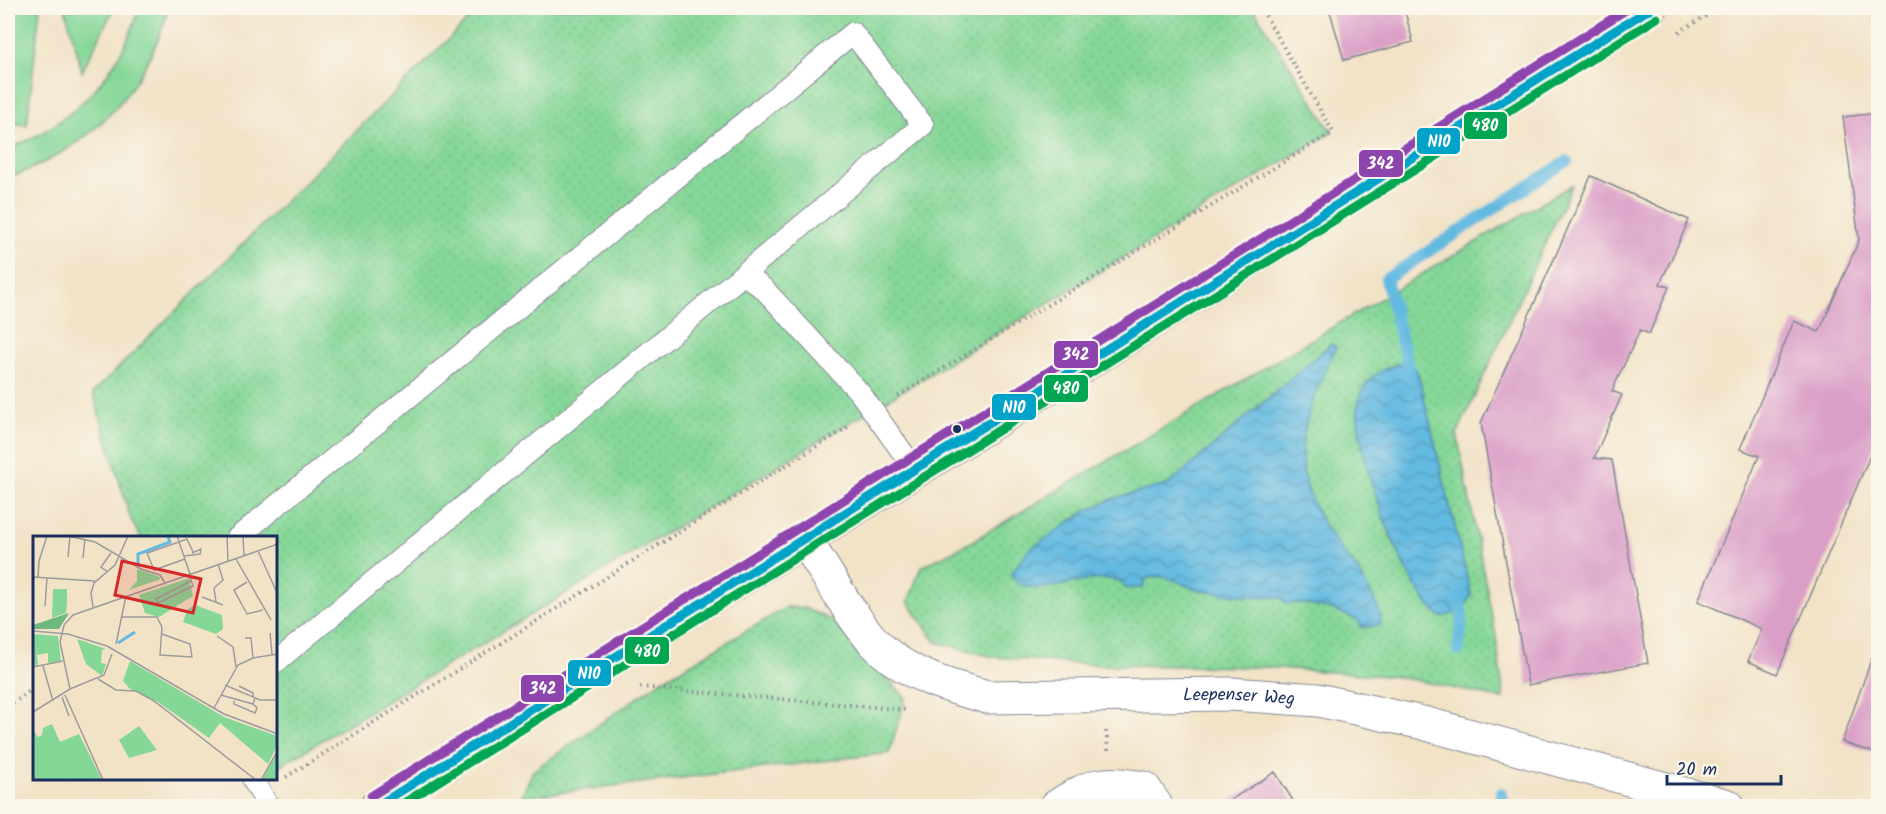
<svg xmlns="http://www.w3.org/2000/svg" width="1886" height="814" font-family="Kalam,sans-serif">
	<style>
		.grass { fill: url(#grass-dots); stroke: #50837b; stroke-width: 1.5 }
		.green { fill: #85d798; stroke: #50837b; stroke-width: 1.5 }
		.water { fill: url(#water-waves); stroke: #4074a0; stroke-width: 1.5 }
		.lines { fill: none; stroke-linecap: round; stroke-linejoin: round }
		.stream { stroke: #64bae1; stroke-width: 12 }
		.building { fill: #da9fc7 }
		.lane-casing { stroke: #868992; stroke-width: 23 }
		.street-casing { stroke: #868992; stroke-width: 35 }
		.secondary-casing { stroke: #868992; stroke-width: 35 }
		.path { stroke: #868992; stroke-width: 4; stroke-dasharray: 1.5 4.5; stroke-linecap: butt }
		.lane { stroke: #fff; stroke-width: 21 }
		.street { stroke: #fff; stroke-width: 33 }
		.secondary { stroke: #fbe6c4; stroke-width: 33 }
		.bus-1-casing { stroke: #fbf7ec; stroke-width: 14 }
		.bus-2-casing { stroke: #fbf7ec; stroke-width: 14 }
		.bus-3-casing { stroke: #fbf7ec; stroke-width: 14 }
		.bus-1 { stroke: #01a3c8; stroke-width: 9 }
		.bus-2 { stroke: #00a651; stroke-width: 9 }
		.bus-3 { stroke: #8e44ad; stroke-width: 9 }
		.bus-dot { fill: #1b2f5e; stroke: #fbf7ec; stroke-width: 2 }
		.labels { text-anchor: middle; stroke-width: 6; stroke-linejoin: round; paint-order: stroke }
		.street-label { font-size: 18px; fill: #1b2f5e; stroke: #fbf7ec }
		.inset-river { fill: none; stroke: #64bae1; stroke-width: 3 }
		.inset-road { fill: none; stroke: #9c9b9d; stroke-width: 1.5 }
		.view { fill: #d62828; fill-opacity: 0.15; stroke: #d62828; stroke-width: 3 }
		.inset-edge { fill: none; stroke: #1b2f5e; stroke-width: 3 }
		.line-badge { stroke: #fbf7ec; stroke-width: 2 }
		.badge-label { font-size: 16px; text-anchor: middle; font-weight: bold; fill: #fff }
	</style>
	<defs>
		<pattern id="grass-dots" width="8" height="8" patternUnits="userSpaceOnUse" patternTransform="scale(1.5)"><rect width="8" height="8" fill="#85d798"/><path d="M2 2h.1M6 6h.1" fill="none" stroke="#72b985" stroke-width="1.8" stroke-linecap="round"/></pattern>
		<pattern id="water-waves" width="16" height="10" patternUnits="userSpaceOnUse" patternTransform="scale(1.5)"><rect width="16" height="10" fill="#64bae1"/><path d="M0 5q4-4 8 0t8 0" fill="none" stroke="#5298ba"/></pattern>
	</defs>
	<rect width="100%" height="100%" fill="#fbf7ec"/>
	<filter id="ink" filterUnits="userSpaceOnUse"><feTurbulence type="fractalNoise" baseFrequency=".0167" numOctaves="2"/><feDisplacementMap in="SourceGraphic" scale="12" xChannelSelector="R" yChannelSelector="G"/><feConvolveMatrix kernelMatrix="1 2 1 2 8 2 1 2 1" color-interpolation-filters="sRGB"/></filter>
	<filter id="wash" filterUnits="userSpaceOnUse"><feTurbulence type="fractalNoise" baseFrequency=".008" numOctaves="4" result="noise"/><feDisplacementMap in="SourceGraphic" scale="24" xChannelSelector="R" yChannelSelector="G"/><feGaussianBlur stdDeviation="1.35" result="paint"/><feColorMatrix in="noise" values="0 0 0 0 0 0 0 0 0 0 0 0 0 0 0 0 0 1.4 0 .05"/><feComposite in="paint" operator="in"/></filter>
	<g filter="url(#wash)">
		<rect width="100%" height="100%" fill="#f2e3c7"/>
		<path class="grass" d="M480,8H1253L1332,132L276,768V538H141L131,520L93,393Z
			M1572,185L1457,434L1496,637L1504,699L1400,677L1264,667L1100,665L993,657L936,642L908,602L921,567L964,546Z
			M787,607L804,608L831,620L906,698L889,753L521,797L533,771L658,683Z"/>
		<path class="green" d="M9,8H40L27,125L8,123Z
			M65,8H114L82,72Z
			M139,8H169C144,93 91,148 8,178V149C72,124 120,75 139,8Z"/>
		<path class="water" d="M1331,344L1336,347C1305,417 1282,460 1328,531C1340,550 1358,566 1367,587C1373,599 1382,610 1381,624L1362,628L1358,620L1333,610L1306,604L1285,603L1283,598C1257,596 1229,595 1203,591C1182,587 1168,570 1145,579L1143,588H1125L1123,583C1094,566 1027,608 1011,574L1029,550L1086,511L1115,498L1168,485Z
			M1402,363L1416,369L1420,381L1471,594C1465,609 1456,614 1441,617C1405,592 1349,443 1359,399C1364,379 1383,367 1402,363Z"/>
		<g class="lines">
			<path class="stream" d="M1411,379L1386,279L1567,161
				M1458,650L1462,618L1459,595
				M1501,793L1505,806"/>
		</g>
		<g id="blocks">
			<path class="building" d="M1329,8H1404L1413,42L1344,60Z
				M1878,113V437L1777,674L1748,661L1762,629L1698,601L1759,456L1740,449L1794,321L1819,332L1859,240L1843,117Z
				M1591,176L1689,220L1660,284L1669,287L1649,334L1640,330L1612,391L1622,395L1594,458L1612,460L1648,663L1528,685L1481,423Z
				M1874,652L1878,653V754L1842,742Z
				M1275,772L1297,807H1219Z"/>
		</g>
	</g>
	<g filter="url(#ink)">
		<use href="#blocks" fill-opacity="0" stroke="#868992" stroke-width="1.5"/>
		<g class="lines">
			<g class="lane-casing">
				<path id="lane" d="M744,274L764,289L860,393L916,471
					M237,538L853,33L923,125L276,662
					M253,780L268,806"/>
			</g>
			<g class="street-casing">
				<g id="street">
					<path id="s1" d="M804,539C826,570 854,624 880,648C910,676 950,687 988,697L1231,694L1318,700L1423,723L1728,806"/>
					<path d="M1057,806C1095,783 1101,781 1144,788L1156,806"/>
				</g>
			</g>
			<g class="secondary-casing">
				<path id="secondary" d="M377,806L962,442L1651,8"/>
			</g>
			<path class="path" d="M1679,32L1719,8
				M898,396L1333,132L1261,8
				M640,687L907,710
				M8,707L34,688
				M1106,731L1108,750
				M286,777L848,427"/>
			<use href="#lane" class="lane"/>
			<use href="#street" class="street"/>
			<use href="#secondary" class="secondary"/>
			<g class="bus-1-casing">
				<path id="bus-1" d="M377,806L1651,8"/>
			</g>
			<g class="bus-2-casing">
				<path id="bus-2" d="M399,806L1657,18"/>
			</g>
			<g class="bus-3-casing">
				<path id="bus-3" d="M371,796L1629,8"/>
			</g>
			<use href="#bus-1" class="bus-1"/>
			<use href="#bus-2" class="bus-2"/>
			<use href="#bus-3" class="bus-3"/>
		</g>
	</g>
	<circle class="bus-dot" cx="957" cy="429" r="5"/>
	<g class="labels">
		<g class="street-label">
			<text dy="6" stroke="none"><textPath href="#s1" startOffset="504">Leepenser Weg</textPath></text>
		</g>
	</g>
	<g transform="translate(33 536)">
		<rect width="244" height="244" fill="#f2e3c7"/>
		<path d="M104,33L125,40L128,43L96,54L104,45ZM156,42L160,60L126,81L112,77L106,59ZM20,53H34V67L33,77L19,82ZM0,98L25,100L28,125L15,127V117L4,119L5,129L0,130ZM44,103L73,113L69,114L68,127L73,128L69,140L53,128ZM97,125L191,181L244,200V210L235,228L187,187L176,202L125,166L97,153L90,145ZM19,188L27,206L46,198L69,244H0V194L5,201L9,199L10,192ZM106,190L124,214L96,222L86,204ZM244,216V244H229Z" fill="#85d798"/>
		<path d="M36,77L26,93H0V89Z" fill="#6cb880"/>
		<path d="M162,69L189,79L190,93L183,98L150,86L154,74Z" fill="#85d798"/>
		<path class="inset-river" d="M105,29V18L137,6L135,0M85,107L102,96"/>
		<path class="inset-road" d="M35,0L62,6L108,33L127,39L132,47M144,0L157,38M194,0L195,25M210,0L211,19M146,6L114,17L121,34L152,23M146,6L154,3L160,16M225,15L245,59M151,20L167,18L168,13L159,17M35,21L37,0M50,22L52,3M203,23L238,84M75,36L68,31L78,17M156,38L160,50L125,67L123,63L158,45M0,41L62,45M5,41L6,25L14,0M214,46L201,54L214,78L230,74M169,61L190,69M183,66L181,52L190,44L185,28M12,70L14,42M60,71L58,57L61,47L82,29L95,0M89,81H124L129,91L127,119L159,121L157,108L129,98M0,95L35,98L74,110L191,178L245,198M237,97L239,118M184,100L200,111L203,131M212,102H218L220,122M83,108L93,60M10,130L20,165M0,131L30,125M65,143L83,154L103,155L121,165L223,244M192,149L227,164H245M206,150L220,157V161M37,153L27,106L31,89L40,79L245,8M32,159L70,244M188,159L220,168L222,162M29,161L36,180M201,165V168L222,177L224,172L220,168M181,172L205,129L220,122L245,118M0,176L37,153L71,139L79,118M228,244L245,214"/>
		<path class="view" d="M89,25L168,43L160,77L82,59Z"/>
		<rect width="244" height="244" class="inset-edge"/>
	</g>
	<g class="line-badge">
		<rect x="1463" y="111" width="45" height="29" rx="6" fill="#00a651"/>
		<rect x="1416" y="127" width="45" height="28" rx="6" fill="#01a3c8"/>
		<rect x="1358" y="149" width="46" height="29" rx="6" fill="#8e44ad"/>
		<rect x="1053" y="340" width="46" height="29" rx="6" fill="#8e44ad"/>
		<rect x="1043" y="374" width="46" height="29" rx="6" fill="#00a651"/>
		<rect x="991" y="393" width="46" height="28" rx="6" fill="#01a3c8"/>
		<rect x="624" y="636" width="46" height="29" rx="6" fill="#00a651"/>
		<rect x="567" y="659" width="45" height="28" rx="6" fill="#01a3c8"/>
		<rect x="520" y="674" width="45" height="29" rx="6" fill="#8e44ad"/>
	</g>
	<g class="badge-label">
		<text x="1485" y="131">480</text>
		<text x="1439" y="147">N10</text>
		<text x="1381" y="169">342</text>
		<text x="1076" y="360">342</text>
		<text x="1066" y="394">480</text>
		<text x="1014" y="413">N10</text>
		<text x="647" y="657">480</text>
		<text x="589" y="679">N10</text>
		<text x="543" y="694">342</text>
	</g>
	<rect width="1886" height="814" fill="none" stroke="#fbf7ec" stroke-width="30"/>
	<path d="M1667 775v9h114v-9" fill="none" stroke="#1b2f5e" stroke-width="3"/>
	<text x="1676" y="775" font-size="18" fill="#1b2f5e" stroke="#fbf7ec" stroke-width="4.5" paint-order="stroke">20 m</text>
</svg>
